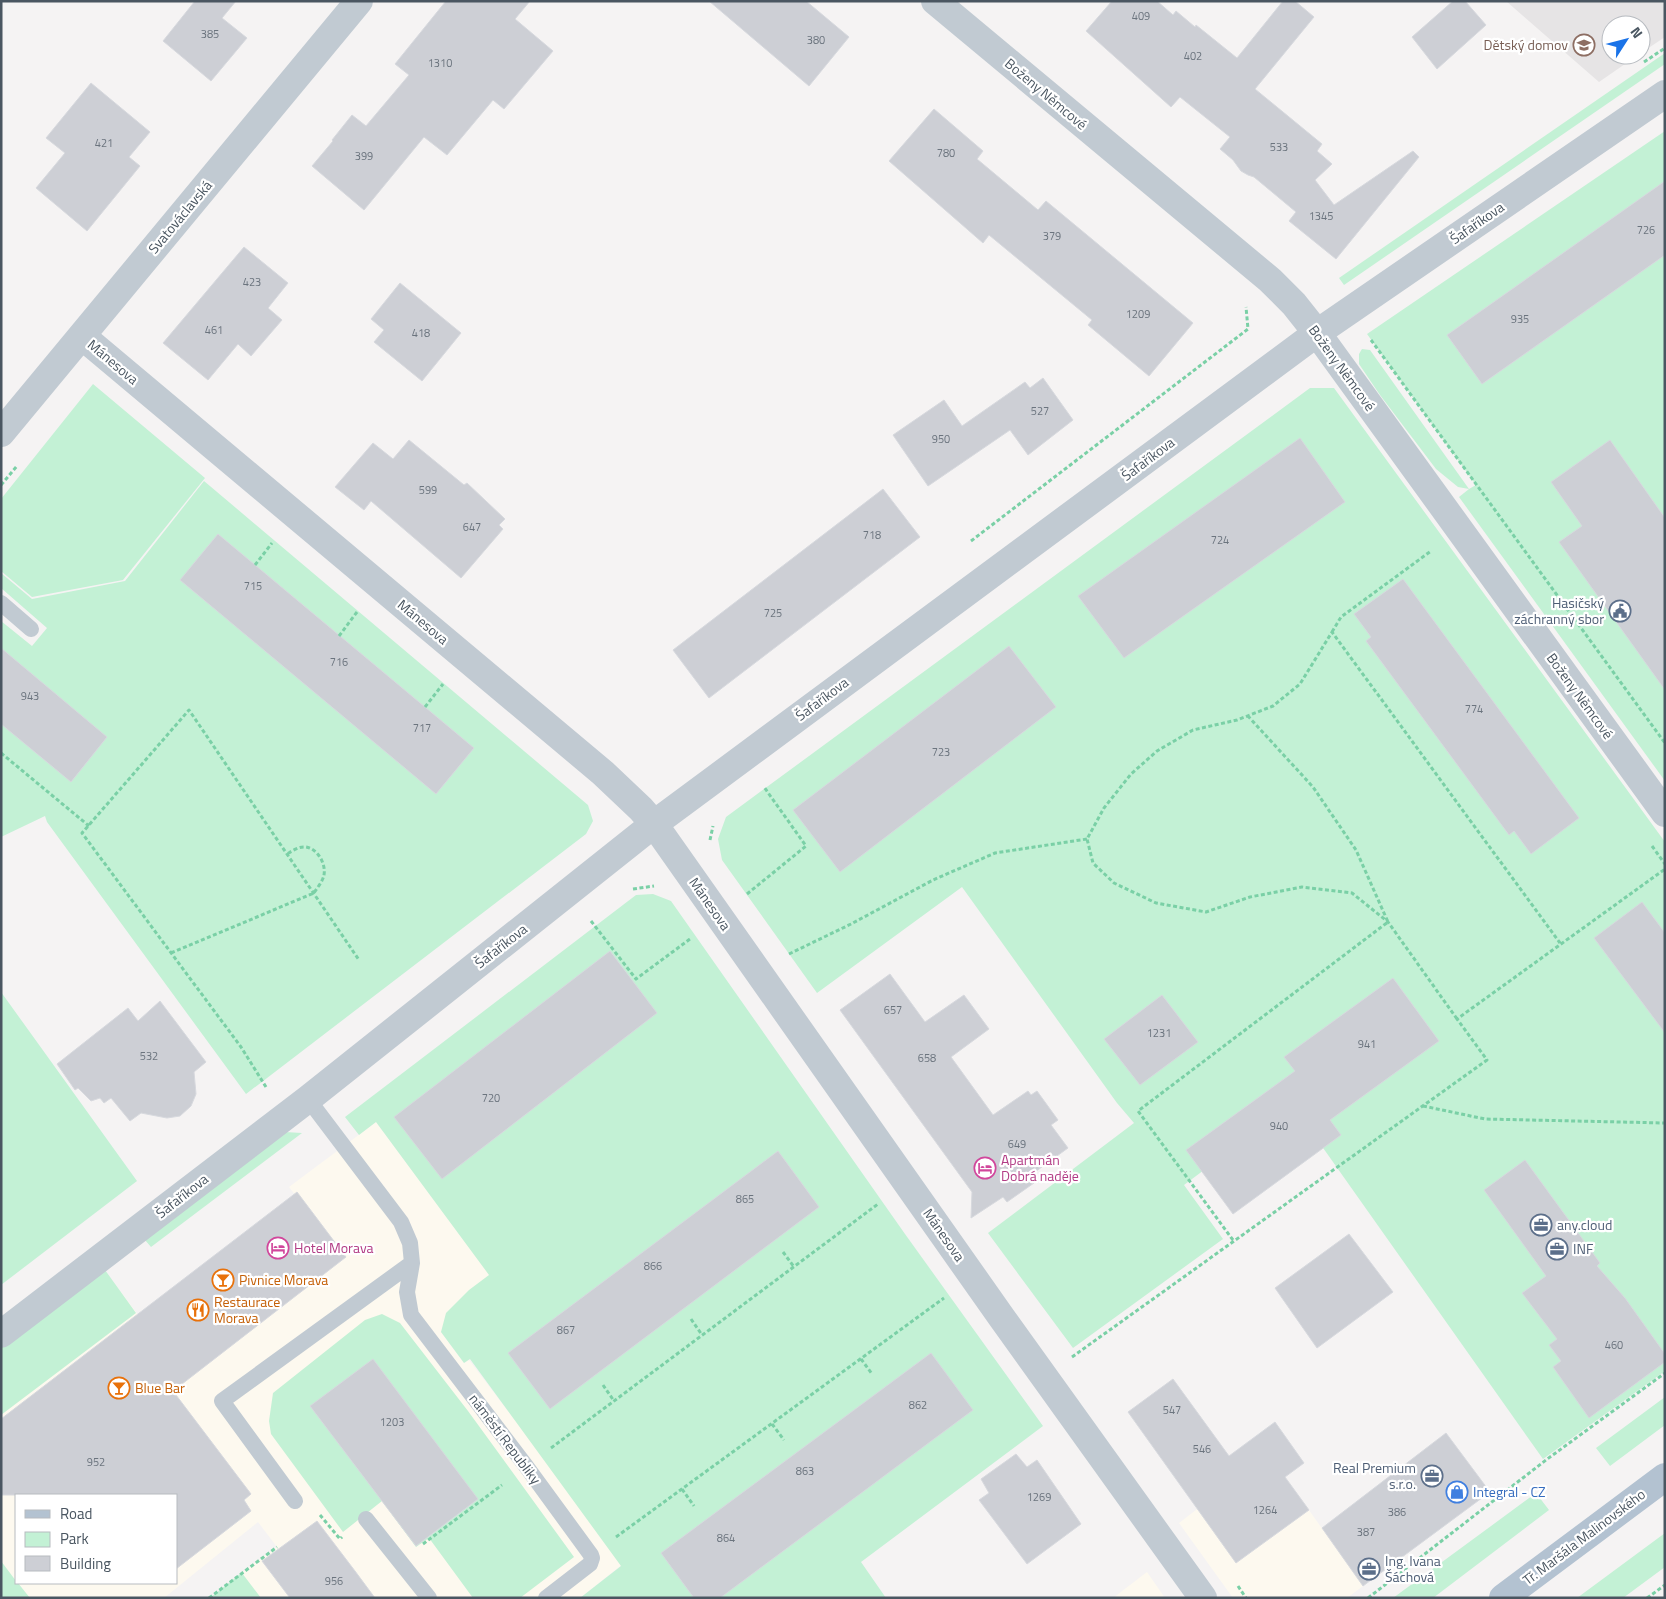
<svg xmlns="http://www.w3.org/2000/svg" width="1666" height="1599" font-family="'Titillium Web',sans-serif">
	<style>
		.commercial { fill: #fdf9ef; fill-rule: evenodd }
		.education { fill: #e6e4e5 }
		.green { fill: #c3f1d5 }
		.building { fill: #cdcfd5; stroke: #d7d9de }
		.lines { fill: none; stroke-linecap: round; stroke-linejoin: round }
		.path { stroke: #7ad0a6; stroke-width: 3; stroke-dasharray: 4 2.5; stroke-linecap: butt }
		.service { stroke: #c1cad2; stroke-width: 16 }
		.minor { stroke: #c1cad2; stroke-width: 28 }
		.primary { stroke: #b3c2d1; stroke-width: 28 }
		.labels { text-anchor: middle; stroke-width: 4.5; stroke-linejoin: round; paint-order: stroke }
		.number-label { font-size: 11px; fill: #6b747e }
		.education-label { font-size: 14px; fill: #785e54; stroke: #fff; text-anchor: end }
		.street-label { font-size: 14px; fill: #4a5661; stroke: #fff }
		.service-label { font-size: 14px; fill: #4e5e75; stroke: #fff; text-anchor: start }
		.hotel-label { font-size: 14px; fill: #b23c85; stroke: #fff; text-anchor: start }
		.food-label { font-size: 14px; fill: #c56008; stroke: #fff; text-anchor: start }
		.shop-label { font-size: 14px; fill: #366cbe; stroke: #fff; text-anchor: start }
	</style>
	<rect width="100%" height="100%" fill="#f5f3f3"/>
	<path class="commercial" d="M376,1122L490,1275L441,1332L464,1363L469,1360L624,1563L580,1598H246L232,1580L277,1547L258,1522L164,1598H1V1385L121,1292L186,1380L344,1257L289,1187ZM16,1495H176V1583H16Z
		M1269,1454L1363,1586L1347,1598H1233L1179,1523Z
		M1147,1572L1165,1598H1113Z"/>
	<path class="education" d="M1506,1H1665V37L1641,53V25H1611V55H1638L1599,82Z"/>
	<path class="green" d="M1665,53V64L1344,285L1339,278Z
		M1665,131V781L1459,497L1469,489L1458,487L1436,469L1380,395L1359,364V354L1362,349L1370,350L1469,489L1476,485L1367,334Z
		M93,384L205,478L123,580L32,597L1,571V499Z
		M1310,388H1334L1665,842V1371L1543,1459L1292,1104L1184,1185L1223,1239L1073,1348L988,1233L1134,1123L1117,1103L962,887L817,993L722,860L718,839L726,817Z
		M204,481L588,805L593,821L586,834L246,1094L47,822L45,816L1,837V621L32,646L47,628L1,588V573L32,599L125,581Z
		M653,894L671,901L905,1234L1043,1426L861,1562L886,1598H580L621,1566L470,1359L464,1363L441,1332L446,1313L469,1290L489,1275L376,1122L359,1135L345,1117L636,895Z
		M1,992L137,1181L1,1285Z
		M285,1132L302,1133L151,1247L145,1240Z
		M105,1270L136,1313L1,1415V1348Z
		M382,1314L400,1323L468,1411L574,1557L520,1598H473L429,1538L416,1547L382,1501L343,1532L271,1434L269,1421L273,1393L365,1320Z
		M1665,1397V1425L1610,1466L1596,1448Z
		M1536,1493L1549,1510L1433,1598H1393Z
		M1665,1533V1567L1623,1598H1577Z
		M1,1561L16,1581V1583H18L30,1598H1Z
		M242,1573L261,1598H210L241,1573Z"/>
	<path class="building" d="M195,1H236L222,18L247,38L211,81L163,41Z
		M446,1H530L515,19L553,51L504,109L493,100L447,155L424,137L364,210L312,166L333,141L332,140L352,115L366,126L409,75L395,64Z
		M709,1H806L849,37L809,86Z
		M1112,1H1157L1173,15L1176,11L1195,27L1196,25L1237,58L1283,1H1295L1314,17L1255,89L1322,144L1317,151L1332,164L1315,180L1334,205L1413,151L1419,157L1336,259L1289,221L1296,212L1254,177L1248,175L1241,171L1233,160L1220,149L1230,137L1180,97L1171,107L1086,31Z
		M1453,1H1465L1486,25L1437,69L1412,37Z
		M91,83L150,132L129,157L140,166L87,231L36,188L65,153L46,138Z
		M934,109L983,151L977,159L1038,210L1046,201L1193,323L1149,376L1088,325L1092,320L989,235L983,243L889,161Z
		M1665,181V255L1482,384L1447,335Z
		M244,247L288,283L268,308L282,320L251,356L238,344L208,380L163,343Z
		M400,283L461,333L422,381L374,342L384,330L371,319Z
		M1043,378L1073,420L1028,455L1010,430L928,486L893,435L944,400L962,426L1025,382L1030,388Z
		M1300,438L1345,502L1124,658L1078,596Z
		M409,440L464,485L467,483L505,519L499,525L503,529L461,578L371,501L364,510L335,487L373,443L393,459Z
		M1610,440L1665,518V690L1559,542L1582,526L1551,482Z
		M883,489L920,537L709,698L673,650Z
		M218,534L474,748L436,794L180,580Z
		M1403,579L1579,818L1531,854L1514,831L1509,835L1366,641L1371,637L1354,614Z
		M1009,646L1056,707L840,872L793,810Z
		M1,648L107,737L71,782L1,724Z
		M1642,902L1665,933V1033L1594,938Z
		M610,951L657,1013L442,1179L394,1117Z
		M890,974L925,1022L964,995L989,1029L951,1057L993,1115L1028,1091L1031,1095L1037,1091L1058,1120L1051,1125L1068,1148L1028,1177L1034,1183L1007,1202L1003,1197L971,1218L972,1192L840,1010Z
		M1393,978L1439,1041L1330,1120L1341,1135L1233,1214L1186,1150L1295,1071L1284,1057Z
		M1162,995L1198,1042L1140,1085L1104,1039Z
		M160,1001L206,1062L194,1072L196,1094L191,1106L180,1116L167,1118L141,1113L130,1121L111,1098L104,1103L100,1098L91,1101L78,1088L75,1090L57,1064L128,1008L138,1021Z
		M778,1151L819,1207L550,1409L508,1353Z
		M1525,1160L1600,1263L1597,1266L1625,1298L1665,1354V1362L1589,1418L1553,1367L1561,1361L1549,1345L1557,1339L1522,1293L1546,1276L1484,1190Z
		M297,1192L346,1257L173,1391L251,1494L244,1500L251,1511L176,1569V1495H1V1419Z
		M1349,1234L1393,1292L1317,1348L1275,1288Z
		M931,1353L973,1410L720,1598H694L661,1553Z
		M373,1359L478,1499L416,1546L310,1406Z
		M1173,1379L1229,1456L1275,1422L1304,1463L1285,1477L1309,1510L1236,1563L1128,1412Z
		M1446,1433L1490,1492L1363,1586L1322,1528Z
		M1016,1454L1027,1467L1037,1460L1081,1524L1027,1564L979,1500L989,1493L981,1479Z
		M317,1521L355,1571L375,1598H290L262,1561Z"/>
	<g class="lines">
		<path class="path" d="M1644,62L1665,48
			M1371,340L1665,743
			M1,485L17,466
			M971,541L1248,329L1246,307
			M255,565L272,543
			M1332,632L1341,617L1431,551
			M339,636L357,612
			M425,707L443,684
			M1,753L89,826
			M710,840L713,826
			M1652,846L1665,864
			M633,889L654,886
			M747,894L806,846L764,787
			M591,921L636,979L690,939
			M171,953L314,893C317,888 323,881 324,875C326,864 318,849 306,847C299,846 292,851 287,854
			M789,954L851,924L933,880L995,853L1087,839
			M1457,1019L1388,922L1352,893L1302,887L1250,897L1206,912L1156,903L1114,883L1093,863L1087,839L1104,808L1131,774L1157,751L1193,730L1237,720L1273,706L1300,684L1332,632L1560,943
			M266,1087L241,1047L82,833L189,710L359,960
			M1423,1106L1485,1119L1665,1123
			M1233,1240L1138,1111L1388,922L1356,850L1313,787L1247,715
			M783,1252L794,1267
			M691,1319L702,1335
			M1072,1357L1487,1060L1457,1019L1665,869
			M861,1359L872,1374
			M603,1385L614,1401
			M772,1424L784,1440
			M551,1448L878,1204
			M682,1489L694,1506
			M320,1515L340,1539L342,1537
			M616,1537L944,1298
			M423,1544L502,1485
			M1238,1586L1246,1598
			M209,1598L277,1547
			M1368,1598L1546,1460L1665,1373
			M1647,1598L1665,1585"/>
		<path class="service" d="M1,603L31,629
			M412,1263L407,1292L411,1315L526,1466L591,1555L592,1558L590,1564L546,1598
			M295,1501L222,1401L412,1263L410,1243L401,1222L308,1099
			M366,1519L429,1598"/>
		<path class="minor" d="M935,1L1270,280L1294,304L1317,333L1665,813
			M82,336L603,773L641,809L654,824L1002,1318L1203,1598
			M1,433L359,1
			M1,1334L308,1099L654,824L1317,333L1665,94"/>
		<path class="primary" d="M1503,1598L1665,1477"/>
	</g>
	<defs>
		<g id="school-ring" transform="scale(1.125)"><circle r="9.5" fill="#fff" stroke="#8d6e63" stroke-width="1.5"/><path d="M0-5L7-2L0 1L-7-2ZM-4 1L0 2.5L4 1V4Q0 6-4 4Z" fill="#8d6e63"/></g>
		<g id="civic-ring" transform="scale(1.125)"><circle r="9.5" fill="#fff" stroke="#5c6f8a" stroke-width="1.5"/><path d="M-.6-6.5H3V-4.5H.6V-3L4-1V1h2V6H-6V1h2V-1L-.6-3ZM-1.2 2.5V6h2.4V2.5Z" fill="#5c6f8a"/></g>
		<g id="hotel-ring" transform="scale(1.125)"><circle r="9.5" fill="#fff" stroke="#d1479c" stroke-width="1.5"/><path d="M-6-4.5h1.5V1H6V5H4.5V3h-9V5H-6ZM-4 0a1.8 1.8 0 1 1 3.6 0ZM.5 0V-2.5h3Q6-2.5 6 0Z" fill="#d1479c"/></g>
		<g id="office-ring" transform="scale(1.125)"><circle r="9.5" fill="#fff" stroke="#5c6f8a" stroke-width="1.5"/><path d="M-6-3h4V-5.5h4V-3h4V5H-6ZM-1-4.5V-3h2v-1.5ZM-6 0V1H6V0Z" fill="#5c6f8a"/></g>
		<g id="bar-ring" transform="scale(1.125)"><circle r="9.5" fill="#fff" stroke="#e8710a" stroke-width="1.5"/><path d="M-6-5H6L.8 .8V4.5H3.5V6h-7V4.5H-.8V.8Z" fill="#e8710a"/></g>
		<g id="restaurant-ring" transform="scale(1.125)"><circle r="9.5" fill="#fff" stroke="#e8710a" stroke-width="1.5"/><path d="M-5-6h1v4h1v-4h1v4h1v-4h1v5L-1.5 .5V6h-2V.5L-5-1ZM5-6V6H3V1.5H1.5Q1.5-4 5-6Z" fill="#e8710a"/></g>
		<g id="shop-ring" transform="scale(1.125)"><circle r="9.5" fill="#fff" stroke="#3f7fe0" stroke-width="1.5"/><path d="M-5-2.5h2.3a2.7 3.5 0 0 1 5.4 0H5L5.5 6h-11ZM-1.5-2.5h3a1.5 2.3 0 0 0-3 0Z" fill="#3f7fe0"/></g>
	</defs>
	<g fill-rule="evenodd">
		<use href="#school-ring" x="1584" y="45"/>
		<use href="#civic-ring" x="1620" y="611"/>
		<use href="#hotel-ring" x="985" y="1168"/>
		<use href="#office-ring" x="1541" y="1225"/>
		<use href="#hotel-ring" x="278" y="1248"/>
		<use href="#office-ring" x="1557" y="1249"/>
		<use href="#bar-ring" x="223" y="1280"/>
		<use href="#restaurant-ring" x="198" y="1310"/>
		<use href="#bar-ring" x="119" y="1388"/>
		<use href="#office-ring" x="1432" y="1476"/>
		<use href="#shop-ring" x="1457" y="1492"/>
		<use href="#office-ring" x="1369" y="1569"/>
	</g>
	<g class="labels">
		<g class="number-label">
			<text x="1141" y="20">409</text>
			<text x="210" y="38">385</text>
			<text x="816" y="44">380</text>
			<text x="1193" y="60">402</text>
			<text x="440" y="67">1310</text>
			<text x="104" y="147">421</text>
			<text x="1279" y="151">533</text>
			<text x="946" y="157">780</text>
			<text x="364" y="160">399</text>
			<text x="1321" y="220">1345</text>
			<text x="1646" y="234">726</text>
			<text x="1052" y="240">379</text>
			<text x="252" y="286">423</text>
			<text x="1138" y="318">1209</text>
			<text x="1520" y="323">935</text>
			<text x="214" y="334">461</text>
			<text x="421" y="337">418</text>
			<text x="1040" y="415">527</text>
			<text x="941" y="443">950</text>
			<text x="428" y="494">599</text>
			<text x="472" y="531">647</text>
			<text x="872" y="539">718</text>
			<text x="1220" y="544">724</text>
			<text x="253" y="590">715</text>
			<text x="773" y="617">725</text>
			<text x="339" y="666">716</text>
			<text x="30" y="700">943</text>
			<text x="1474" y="713">774</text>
			<text x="422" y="732">717</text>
			<text x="941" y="756">723</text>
			<text x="893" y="1014">657</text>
			<text x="1159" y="1037">1231</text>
			<text x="1367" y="1048">941</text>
			<text x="149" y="1060">532</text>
			<text x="927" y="1062">658</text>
			<text x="491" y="1102">720</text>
			<text x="1279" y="1130">940</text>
			<text x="1017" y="1148">649</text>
			<text x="745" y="1203">865</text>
			<text x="653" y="1270">866</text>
			<text x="566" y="1334">867</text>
			<text x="1614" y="1349">460</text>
			<text x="918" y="1409">862</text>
			<text x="1172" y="1414">547</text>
			<text x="392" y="1426">1203</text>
			<text x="1202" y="1453">546</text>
			<text x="96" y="1466">952</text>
			<text x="805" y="1475">863</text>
			<text x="1039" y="1501">1269</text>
			<text x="1265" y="1514">1264</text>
			<text x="1397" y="1516">386</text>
			<text x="1366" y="1536">387</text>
			<text x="726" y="1542">864</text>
			<text x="334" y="1585">956</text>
		</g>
		<g class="education-label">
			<text x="1568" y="50">Dětský domov</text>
		</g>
		<g class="street-label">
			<text transform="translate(1046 94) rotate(40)" y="5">Boženy Němcové</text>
			<text transform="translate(180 217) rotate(-50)" y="5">Svatováclavská</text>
			<text transform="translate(1477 223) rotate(-35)" y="5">Šafaříkova</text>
			<text transform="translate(113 362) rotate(40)" y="5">Mánesova</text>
			<text transform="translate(1342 368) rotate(54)" y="5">Boženy Němcové</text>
			<text transform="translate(1148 459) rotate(-37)" y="5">Šafaříkova</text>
			<text transform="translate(423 622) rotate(40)" y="5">Mánesova</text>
			<text transform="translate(1580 696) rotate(54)" y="5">Boženy Němcové</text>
			<text transform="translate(822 699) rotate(-37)" y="5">Šafaříkova</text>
			<text transform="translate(710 904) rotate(55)" y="5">Mánesova</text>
			<text transform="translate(501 946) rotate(-38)" y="5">Šafaříkova</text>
			<text transform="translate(182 1196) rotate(-38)" y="5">Šafaříkova</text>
			<text transform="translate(944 1235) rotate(55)" y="5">Mánesova</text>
			<text transform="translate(505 1439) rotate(53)" y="5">náměstí Republiky</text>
			<text transform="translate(1584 1537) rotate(-37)" y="5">Tř. Maršála Malinovského</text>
		</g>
		<g class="service-label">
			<text x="1604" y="608" text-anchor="end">Hasičský<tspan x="1604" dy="16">záchranný sbor</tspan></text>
			<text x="1557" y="1230">any.cloud</text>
			<text x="1573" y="1254">INF</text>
			<text x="1416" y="1473" text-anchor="end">Real Premium<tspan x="1416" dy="16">s.r.o.</tspan></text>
			<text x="1385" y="1566">Ing. Ivana<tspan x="1385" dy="16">Šáchová</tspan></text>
		</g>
		<g class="hotel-label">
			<text x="1001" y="1165">Apartmán<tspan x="1001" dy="16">Dobrá naděje</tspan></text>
			<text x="294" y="1253">Hotel Morava</text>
		</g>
		<g class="food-label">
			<text x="239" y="1285">Pivnice Morava</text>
			<text x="214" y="1307">Restaurace<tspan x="214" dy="16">Morava</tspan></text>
			<text x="135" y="1393">Blue Bar</text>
		</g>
		<g class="shop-label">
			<text x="1473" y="1497">Integral - CZ</text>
		</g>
	</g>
	<rect width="1666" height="1599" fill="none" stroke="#4a5661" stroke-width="5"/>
	<rect x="15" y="1494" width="162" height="90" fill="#ffffff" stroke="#b7bbc0"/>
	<rect x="25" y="1510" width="25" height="8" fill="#b3c2d1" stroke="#b7bbc0"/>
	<text x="60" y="1519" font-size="15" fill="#4a5661">Road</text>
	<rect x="25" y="1532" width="25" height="15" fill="#c3f1d5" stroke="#b7bbc0"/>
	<text x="60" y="1544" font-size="15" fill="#4a5661">Park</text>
	<rect x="25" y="1556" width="25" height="15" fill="#cdcfd5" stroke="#b7bbc0"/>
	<text x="60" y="1569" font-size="15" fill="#4a5661">Building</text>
	<g transform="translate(1626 40) rotate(54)"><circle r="24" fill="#ffffff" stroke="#b7bbc0"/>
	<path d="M0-4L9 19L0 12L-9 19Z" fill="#1a73e8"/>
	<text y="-8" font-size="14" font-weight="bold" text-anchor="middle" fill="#4a5661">N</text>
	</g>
</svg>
